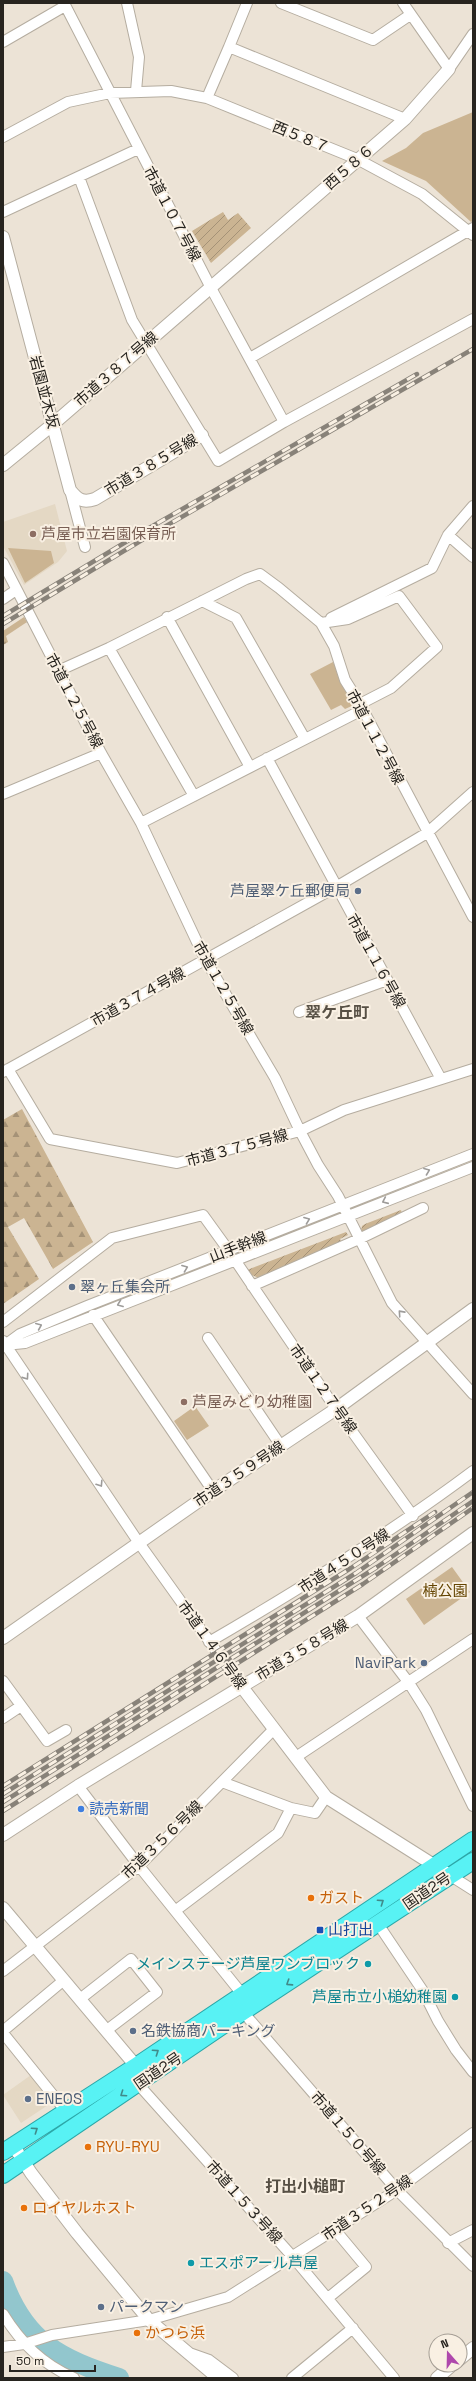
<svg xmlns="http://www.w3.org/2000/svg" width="476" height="2381" font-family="'Space Grotesk','Noto Sans JP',sans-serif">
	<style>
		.built { fill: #e4d8c4 }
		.forest { fill: url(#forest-firs) }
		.park { fill: #cbb492 }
		.garden { fill: url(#garden-furrows) }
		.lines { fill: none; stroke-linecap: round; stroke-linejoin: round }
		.river { stroke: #92c6cd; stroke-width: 20 }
		.minor-casing { stroke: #b5ada0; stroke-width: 12 }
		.tertiary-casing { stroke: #b5ada0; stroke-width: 14 }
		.trunk-casing { stroke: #2ca7a8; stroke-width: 18 }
		.minor { stroke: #fff; stroke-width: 10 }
		.tertiary { stroke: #fff; stroke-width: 12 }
		.trunk { stroke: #58f2f4; stroke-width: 16 }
		.rail-casing { stroke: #888279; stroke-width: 4.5 }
		.rail { stroke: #f9f0e3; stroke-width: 3; stroke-dasharray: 9; stroke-linecap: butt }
		.oneway { stroke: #9e9c9a }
		.oneway2 { stroke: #408b8a }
		.education-dot { fill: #8d6e63; stroke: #f9f0e3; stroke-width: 1.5 }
		.service-dot { fill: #5c6f8a; stroke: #f9f0e3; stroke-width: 1.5 }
		.shop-dot { fill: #3f7fe0; stroke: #f9f0e3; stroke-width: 1.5 }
		.food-dot { fill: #e8710a; stroke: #f9f0e3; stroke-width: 1.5 }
		.transit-dot { fill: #1a4fb4; stroke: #f9f0e3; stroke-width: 1.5 }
		.culture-dot { fill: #0f9aa8; stroke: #f9f0e3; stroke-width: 1.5 }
		.labels { text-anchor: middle; stroke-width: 4; stroke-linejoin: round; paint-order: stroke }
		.street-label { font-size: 15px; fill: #27241f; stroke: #f9f0e3 }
		.education-label { font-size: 15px; fill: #785e54; stroke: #f9f0e3; text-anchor: start }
		.service-label { font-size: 15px; fill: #4e5e75; stroke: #f9f0e3; text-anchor: start }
		.park-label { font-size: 15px; fill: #644401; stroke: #f9f0e3 }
		.shop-label { font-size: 15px; fill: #366cbe; stroke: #f9f0e3; text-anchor: start }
		.food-label { font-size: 15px; fill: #c56008; stroke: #f9f0e3; text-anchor: start }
		.transit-label { font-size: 15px; fill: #164399; stroke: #f9f0e3; text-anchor: start }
		.culture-label { font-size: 15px; fill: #0d838f; stroke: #f9f0e3; text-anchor: end }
		.neighbourhood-label { font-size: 16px; font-weight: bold; fill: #575045; stroke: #f9f0e3 }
	</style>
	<defs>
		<pattern id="forest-firs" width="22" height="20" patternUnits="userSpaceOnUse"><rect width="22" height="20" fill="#cbb492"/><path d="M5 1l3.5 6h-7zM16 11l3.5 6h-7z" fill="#a59277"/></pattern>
		<pattern id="garden-furrows" width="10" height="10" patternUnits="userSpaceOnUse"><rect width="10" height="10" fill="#cbb492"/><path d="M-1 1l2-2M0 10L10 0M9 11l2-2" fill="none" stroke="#a59277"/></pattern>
	</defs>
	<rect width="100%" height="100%" fill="#ece3d6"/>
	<path class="built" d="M55,504L67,551L58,562L24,585L3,546V522Z
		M31,2075L54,2101L21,2123L3,2095Z"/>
	<path class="forest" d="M24,617L27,622L6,636L8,642L3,645V631Z
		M22,1109L93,1242L53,1269L24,1218L8,1227L39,1279L3,1304V1120Z"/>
	<path class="park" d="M473,112V221L471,222L426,181L382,161L406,148L423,133Z
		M8,548L51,551L54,563L25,583Z
		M333,662L354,705L345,709L341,705L331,710L310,674Z
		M195,1406L209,1426L187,1440L174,1421Z
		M452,1567L470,1592L424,1625L406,1599Z"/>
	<path class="garden" d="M223,212L228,220L238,213L251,228L211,263L192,231Z
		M401,1210L402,1214L363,1232L361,1231L362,1226L365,1224Z
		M346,1232L348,1235L340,1239L341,1241L259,1278L249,1274L247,1270Z"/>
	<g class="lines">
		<path class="river" d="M3,2281C25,2342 60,2359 119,2378"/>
		<g class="minor-casing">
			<path id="minor" d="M64,3L211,288L284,422
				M127,3L139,57L136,91
				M281,3L373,40L410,15
				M403,3L449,69L473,34
				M3,42L65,6
				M229,47L247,3
				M207,98L229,47L405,119
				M3,137L68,102L110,93L171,91L207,98L357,159L422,194L473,235
				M79,177L132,320L218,461L284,422L473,319
				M3,212L138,149
				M250,358L473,228
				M70,490L85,547
				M448,535L473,557
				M3,563L101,753L141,823L205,959L275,1078L300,1131L318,1165L338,1196L392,1303L473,1394
				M3,599L16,590
				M202,601L236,618L305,739
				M167,617L250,767
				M331,618L432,568L448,535L473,506
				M321,623L348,619L399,596L437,647L391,688L360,704
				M109,648L194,796
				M58,671L109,648L246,579L260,574L279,588L321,623L334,646L345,680L360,704L473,917
				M267,758L441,1079
				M3,794L101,753
				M141,823L362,710
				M299,1012L387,980
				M8,1069L50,1139L177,1163L300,1131L344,1110L473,1069
				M3,1072L336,887L427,833L473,792
				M235,1260L336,1409L413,1516
				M252,1286L359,1239L423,1208
				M93,1315L213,1491
				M3,1322L112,1238L203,1215L229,1251
				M208,1338L281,1446
				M3,1341L139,1543L242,1687
				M5,1345L20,1334L87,1306L473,1154
				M5,1345L25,1343L473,1167
				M358,1616L409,1683L426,1710L473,1806
				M209,1642C300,1589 389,1534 473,1471
				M3,1681L47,1741L66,1730
				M3,1718L21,1706
				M296,1757L473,1639
				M222,1782L291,1808L315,1813L326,1797
				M78,1786L139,1866L242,1994
				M451,1876L473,1890
				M175,1911L278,1833L291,1808
				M378,1924L423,1991L438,2021L456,2050L473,2072
				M3,1971L139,1866L274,1729
				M80,1999L131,1959L157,1992L107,2030
				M243,2012L397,2190L473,2266
				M3,2031L64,1980
				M3,2033L65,2110
				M138,2084L292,2256L394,2378
				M448,2243L473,2230
				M328,2298L366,2267L336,2231
				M3,2314C21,2343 42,2364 74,2378
				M3,2347L24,2344L52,2335L149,2320L228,2297L397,2190L473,2133
				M192,2354L209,2360L233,2378
				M292,2378L353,2328"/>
		</g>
		<g class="tertiary-casing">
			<path id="tertiary" d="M3,237L70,490C78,500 83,503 95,499L202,435
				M3,465L52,425L405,119L449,69
				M3,1346L5,1345
				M3,1638L213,1491L336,1409L473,1309
				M242,1687L326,1797L451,1876
				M3,1835L78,1786L358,1616L473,1533
				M3,1908L136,2066
				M13,2145L31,2173L77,2233L149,2320L218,2378
				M460,2359L473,2348
				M437,2378L452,2365"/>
		</g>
		<g class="trunk-casing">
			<path id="trunk" d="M3,2152L136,2066L473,1840
				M3,2175L243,2012L473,1861"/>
		</g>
		<use href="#minor" class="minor"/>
		<use href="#tertiary" class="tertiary"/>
		<use href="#trunk" class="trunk"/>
		<g class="rail-casing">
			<path id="rail" d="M3,616L144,531L417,374
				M3,624L147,537L473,349
				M3,1786L351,1568L435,1512
				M3,1794L356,1573L473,1492
				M3,1802L377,1567L473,1501
				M3,1811L363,1584L473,1508"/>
		</g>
		<use href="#rail" class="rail"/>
	</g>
	<defs><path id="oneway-chevron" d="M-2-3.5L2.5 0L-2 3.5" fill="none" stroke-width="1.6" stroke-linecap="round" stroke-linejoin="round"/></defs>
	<g class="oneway">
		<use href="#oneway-chevron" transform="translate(427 1171) rotate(-21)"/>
		<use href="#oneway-chevron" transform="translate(385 1201) rotate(156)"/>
		<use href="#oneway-chevron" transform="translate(307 1220) rotate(-21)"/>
		<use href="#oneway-chevron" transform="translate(185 1268) rotate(-21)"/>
		<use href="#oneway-chevron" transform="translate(120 1304) rotate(159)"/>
		<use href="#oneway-chevron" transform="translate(401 1313) rotate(-132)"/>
		<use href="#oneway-chevron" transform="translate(39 1326) rotate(-23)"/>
		<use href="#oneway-chevron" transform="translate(26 1377) rotate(55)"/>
		<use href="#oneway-chevron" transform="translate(100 1484) rotate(57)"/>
	</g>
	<g class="oneway2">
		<use href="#oneway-chevron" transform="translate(381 1902) rotate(-34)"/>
		<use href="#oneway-chevron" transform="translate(289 1983) rotate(147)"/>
		<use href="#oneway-chevron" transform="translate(156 2052) rotate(-34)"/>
		<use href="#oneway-chevron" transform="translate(123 2094) rotate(146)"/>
		<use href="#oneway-chevron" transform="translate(35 2130) rotate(-34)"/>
	</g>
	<g class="education-dot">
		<circle cx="33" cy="534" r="4"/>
		<circle cx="184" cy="1402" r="4"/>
	</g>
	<g class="service-dot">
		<circle cx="358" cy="891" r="4"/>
		<circle cx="72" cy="1287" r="4"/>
		<circle cx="424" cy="1663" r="4"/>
		<circle cx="133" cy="2031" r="4"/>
		<circle cx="28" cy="2099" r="4"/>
		<circle cx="101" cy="2307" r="4"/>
	</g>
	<circle class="shop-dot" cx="81" cy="1809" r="4"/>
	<g class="food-dot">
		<circle cx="311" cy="1898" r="4"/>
		<circle cx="88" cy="2147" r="4"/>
		<circle cx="24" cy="2208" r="4"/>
		<circle cx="137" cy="2333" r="4"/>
	</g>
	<rect class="transit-dot" x="316" y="1926" width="8" height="8" rx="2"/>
	<g class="culture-dot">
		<circle cx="368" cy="1964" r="4"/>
		<circle cx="455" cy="1997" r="4"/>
		<circle cx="191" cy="2263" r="4"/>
	</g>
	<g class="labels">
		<g class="street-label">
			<text transform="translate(301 137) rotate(22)" y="5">西５８７</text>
			<text transform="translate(349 167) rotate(-41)" y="5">西５８６</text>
			<text transform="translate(172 214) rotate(62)" y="5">市道１０７号線</text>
			<text transform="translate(116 369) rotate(-41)" y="5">市道３８７号線</text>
			<text transform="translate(44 392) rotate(75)" y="5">岩園並木坂</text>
			<text transform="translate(151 465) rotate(-31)" y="5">市道３８５号線</text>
			<text transform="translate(74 701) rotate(62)" y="5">市道１２５号線</text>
			<text transform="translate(375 737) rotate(62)" y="5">市道１１２号線</text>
			<text transform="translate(376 961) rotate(61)" y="5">市道１１６号線</text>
			<text transform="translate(223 988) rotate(60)" y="5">市道１２５号線</text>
			<text transform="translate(138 997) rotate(-29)" y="5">市道３７４号線</text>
			<text transform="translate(237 1148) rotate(-15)" y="5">市道３７５号線</text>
			<text transform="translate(238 1247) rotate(-21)" y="5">山手幹線</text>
			<text transform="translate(323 1389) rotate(55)" y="5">市道１２７号線</text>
			<text transform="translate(239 1474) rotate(-34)" y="5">市道３５９号線</text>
			<text transform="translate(344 1561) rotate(-33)" y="5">市道４５０号線</text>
			<text transform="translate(212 1645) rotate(54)" y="5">市道１４６号線</text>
			<text transform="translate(302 1650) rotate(-31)" y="5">市道３５８号線</text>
			<text transform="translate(162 1840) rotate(-44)" y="5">市道３５６号線</text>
			<text transform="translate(427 1891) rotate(-34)" y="5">国道2号</text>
			<text transform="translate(158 2071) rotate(-34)" y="5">国道2号</text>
			<text transform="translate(348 2133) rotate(49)" y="5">市道１５０号線</text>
			<text transform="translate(244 2202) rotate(48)" y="5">市道１５３号線</text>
			<text transform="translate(367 2208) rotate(-34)" y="5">市道３５２号線</text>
		</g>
		<g class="education-label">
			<text x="41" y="539">芦屋市立岩園保育所</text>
			<text x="192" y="1407">芦屋みどり幼稚園</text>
		</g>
		<g class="service-label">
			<text x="350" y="896" text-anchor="end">芦屋翠ケ丘郵便局</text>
			<text x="80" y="1292">翠ヶ丘集会所</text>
			<text x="416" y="1668" text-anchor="end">NaviPark</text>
			<text x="141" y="2036">名鉄協商パーキング</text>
			<text x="36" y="2104">ENEOS</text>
			<text x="109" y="2312">パークマン</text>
		</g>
		<g class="park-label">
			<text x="445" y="1596">楠公園</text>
		</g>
		<g class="shop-label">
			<text x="89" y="1814">読売新聞</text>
		</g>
		<g class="food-label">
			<text x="319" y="1903">ガスト</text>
			<text x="96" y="2152">RYU-RYU</text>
			<text x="32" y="2213">ロイヤルホスト</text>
			<text x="145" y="2338">かつら浜</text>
		</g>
		<g class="transit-label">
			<text x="328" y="1935">山打出</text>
		</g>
		<g class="culture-label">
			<text x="360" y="1969">メインステージ芦屋ワンブロック</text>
			<text x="447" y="2002">芦屋市立小槌幼稚園</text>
			<text x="199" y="2268" text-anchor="start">エスポアール芦屋</text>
		</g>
		<g class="neighbourhood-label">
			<text x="337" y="1018">翠ケ丘町</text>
			<text x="305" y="2192">打出小槌町</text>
		</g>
	</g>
	<rect width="476" height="2381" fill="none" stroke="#27241f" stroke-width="8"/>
	<g transform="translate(448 2353) rotate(340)"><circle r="19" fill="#f9f0e3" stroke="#a59e95"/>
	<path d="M0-3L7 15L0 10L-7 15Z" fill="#af48ac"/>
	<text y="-6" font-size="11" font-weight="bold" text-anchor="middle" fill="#27241f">N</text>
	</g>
	<path d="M10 2365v6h85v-6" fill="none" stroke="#27241f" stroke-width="2"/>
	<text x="16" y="2365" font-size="12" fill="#27241f" stroke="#f9f0e3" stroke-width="3" paint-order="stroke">50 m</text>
</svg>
